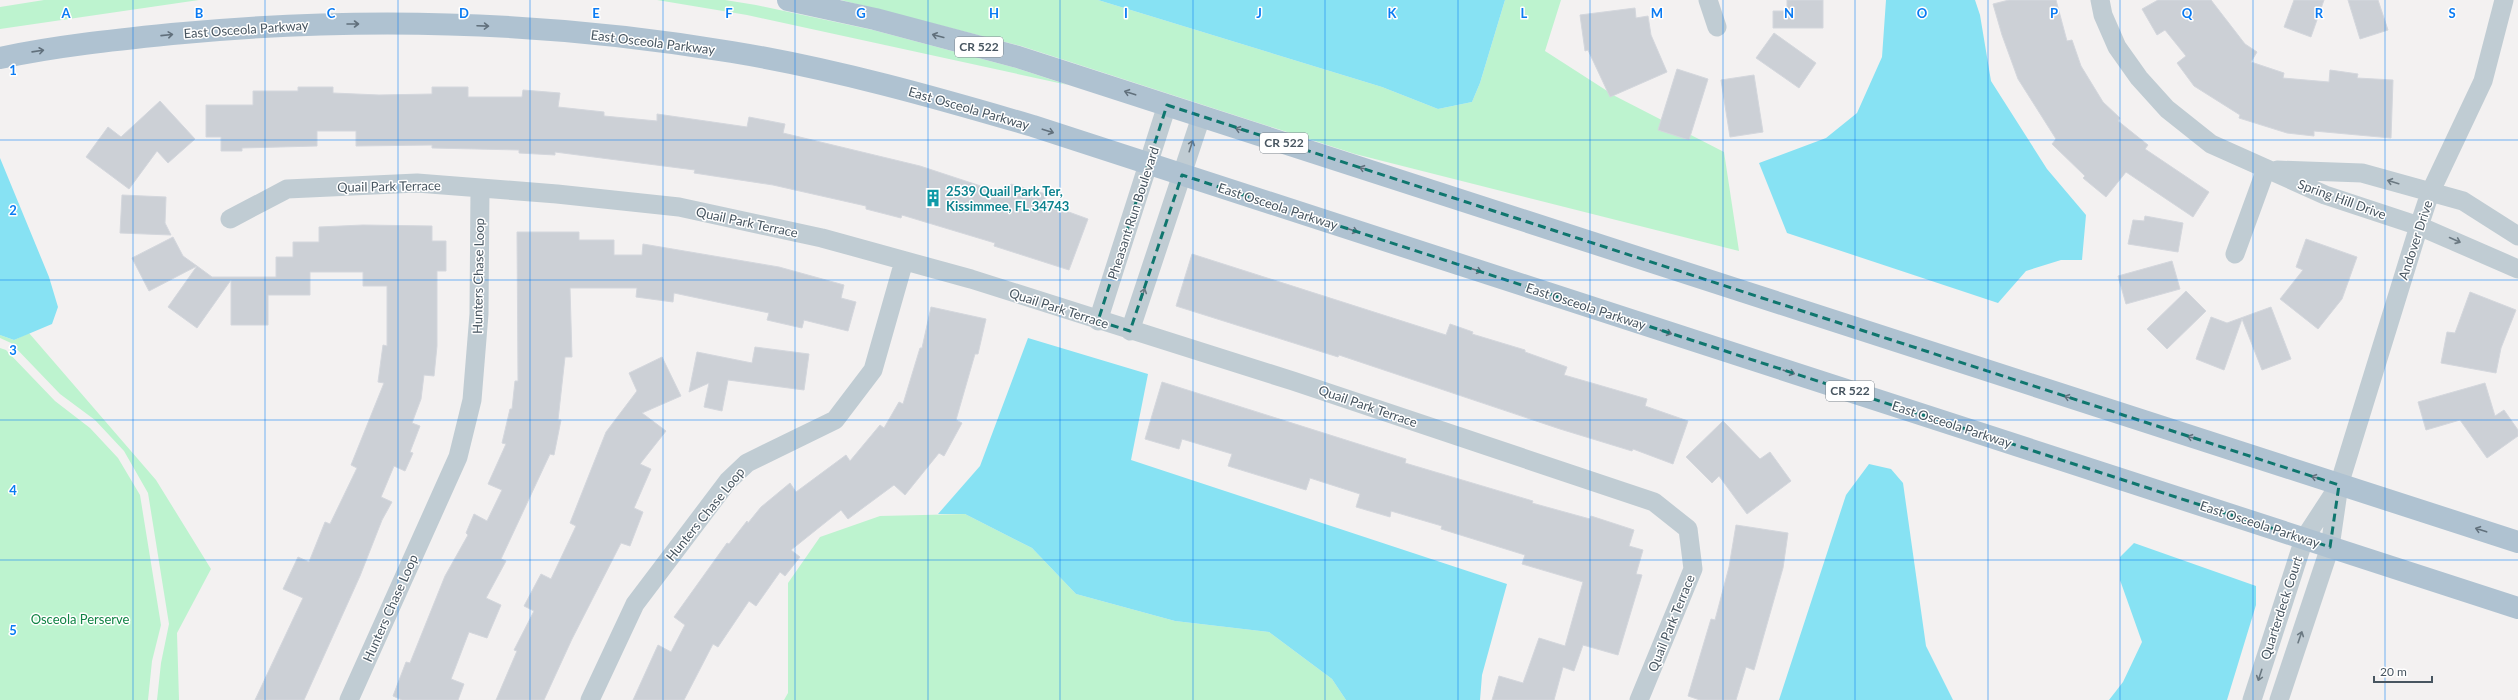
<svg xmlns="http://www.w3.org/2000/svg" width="2518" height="700" font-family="Lato,sans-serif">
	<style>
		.green { fill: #bdf3cf }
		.water { fill: #87e2f3 }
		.building { fill: #ccd0d6; stroke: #d4d7dd }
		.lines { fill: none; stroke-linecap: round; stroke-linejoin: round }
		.minor { stroke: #c0ccd3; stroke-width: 19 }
		.primary { stroke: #afc2d1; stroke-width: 22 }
		.oneway { stroke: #61707c }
		.oneway2 { stroke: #6b7982 }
		.marked { fill: none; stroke: #0f766e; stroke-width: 3; stroke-dasharray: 8 5; stroke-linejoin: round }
		.grid { fill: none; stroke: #0a7bf3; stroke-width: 1; stroke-opacity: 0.55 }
		.labels { text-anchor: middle; stroke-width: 3; stroke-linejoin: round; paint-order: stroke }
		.shield { fill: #fff; stroke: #7e8890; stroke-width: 1 }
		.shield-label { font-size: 12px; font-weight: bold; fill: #475560 }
		.street-label { font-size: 13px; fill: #475560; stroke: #fff }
		.culture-label { font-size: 13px; font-weight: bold; fill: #0d838f; stroke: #fff; text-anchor: start }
		.park-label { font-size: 13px; fill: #108344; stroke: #fff }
		.grid-label { font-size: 13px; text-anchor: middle; font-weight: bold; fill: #0a7bf3; stroke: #fff; stroke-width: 3; stroke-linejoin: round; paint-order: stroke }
	</style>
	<rect width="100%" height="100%" fill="#f3f1f1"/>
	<path class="green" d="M44,0H199L0,29V7Z
		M657,0H725L756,5L873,30L1016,68L1068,85L747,15Z
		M841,0H1098L1382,87L1438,109L1472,102L1480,83L1505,0H1561L1545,51L1615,96L1724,152L1739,251L1355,154L1021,46Z
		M29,333L156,480L211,569L177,633L179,700H157L161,663L169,624L148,493L124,451L95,420L60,394L11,343L0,338V335L14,340Z
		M0,348L6,350L55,401L90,428L118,458L140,495L161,625L152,661L148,700H0Z
		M965,514L1032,548L1076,594L1175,621L1269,632L1332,679L1346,700H784L788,693V583L820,537L880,516Z"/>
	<path class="water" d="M1098,0H1505L1480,83L1472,102L1438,109L1382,87Z
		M1886,0H1975L1980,15L1991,81L2047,169L2086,215L2082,260H2061L2026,271L1998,303L1787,233L1759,163L1826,138L1857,113L1882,57Z
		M0,158L49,277L58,307L52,324L14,340L0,335Z
		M1028,338L1148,374L1131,460L1507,584L1482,675L1480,700H1346L1332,679L1269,632L1175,621L1076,594L1032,548L965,514H938L980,466Z
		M1869,464L1891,469L1903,483L1926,646L1953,700H1779L1846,495Z
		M2134,543L2256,586V605L2227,700H2109L2123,682L2142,642L2120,580V557Z"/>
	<path class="building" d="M1787,0H1823V28H1773V11H1787Z
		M2009,0H2056L2067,41L2072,40L2081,66L2103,102L2120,118L2118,121L2148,145L2145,149L2209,192L2193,217L2126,172L2106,197L2083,178L2085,176L2052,144L2056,139L2018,79L2002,35L1993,4Z
		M2158,0H2211L2245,44L2257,52L2251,62L2284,73L2283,78L2329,82L2330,70L2358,74L2357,78L2393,80L2391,138L2314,131V136L2287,133L2239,118L2240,115L2194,86L2177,63L2186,56L2165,30L2157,35L2142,9Z
		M2294,0H2324L2311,37L2284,27Z
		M2348,0H2378L2388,30L2360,39Z
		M1635,8L1636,18L1648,16L1651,35L1667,72L1610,97L1588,50L1585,51L1580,15Z
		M1774,33L1816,63L1799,88L1756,58Z
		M1677,69L1708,79L1689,140L1658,130Z
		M1754,75L1763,132L1730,137L1721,80Z
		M298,87H333V93L379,95L432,94V87H468V97H522L523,90L560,93L558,107L604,112V116L657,121V114L747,127L749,117L785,124L783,133L920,166L1008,195L1011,184L1046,194L1044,203L1088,219L1069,270L994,246L995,243L902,215L901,218L866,209V206L773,185L694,173L695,170L555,152V155L519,153V150L432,148V145L356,146V131H317V146L242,148V151H221V137H206V105H253V91H298Z
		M160,101L195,139L168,163L157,151L129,189L86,157L108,127L121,137Z
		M122,195L166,197L165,223L171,235L120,233Z
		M2145,216L2183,223L2178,252L2128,244L2133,220L2144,221Z
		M363,225L432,226V241H446V271H437V346L434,376L424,375L421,399L412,423L420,426L410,452L413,453L405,471L394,466L381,497L392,502L382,520L360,576L304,700H255L303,598L283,589L298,557L309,562L325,522L330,524L357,468L351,465L384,383L378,382L383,345L387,346V286H363V272H310V295H268V325H231V280L197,328L168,307L197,266L212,277H276V257H293V242H319V227Z
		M517,232H579V240H614V255H642L643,244L779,267L844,285L841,298L856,302L848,331L804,320L802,328L767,320L769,313L674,293L673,302L636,297L637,288H570L572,357H565L558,420H561L554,455L550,454L501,559L506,561L486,598L501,605L487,638L469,632L451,679L464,684L458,700H402L393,696L406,662L410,663L445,576L468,535L466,533L474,514L487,521L502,490L488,484L506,444L502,443L510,409H512L515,381H518Z
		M173,237L183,256L197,266L149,291L132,258Z
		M2306,239L2357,257L2342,299L2318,329L2280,299L2303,270L2296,267Z
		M1192,254L1446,335L1450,324L1473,332L1472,334L1525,350V352L1567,367L1564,375L1647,399L1645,406L1688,421L1673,464L1633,449L1632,451L1560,429L1339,355L1338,357L1176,306Z
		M2172,261L2180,289L2126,304L2118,276Z
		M2186,291L2206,311L2167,349L2147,329Z
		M2470,292L2516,310L2501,348L2496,373L2441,363L2447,332L2455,333Z
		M931,307L986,319L978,354H975L956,420L962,423L944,456L939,453L905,495L894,485L848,519L841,510L791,550L800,557L785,576L780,572L756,606L749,601L718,647L713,644L684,700H633L658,645L671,652L685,625L674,617L727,543L729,544L747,521L748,523L761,507L790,483L796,492L846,455L850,461L880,425L884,428L899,402L903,404L920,348H922Z
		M2271,307L2291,359L2262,370L2242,319L2224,370L2196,359L2211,317L2227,323Z
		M755,347L809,354L804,390L728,380L722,411L704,407L709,383L689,392L697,352L752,363Z
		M662,357L681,396L642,413L666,431L640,464L651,469L634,508L643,512L630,546L621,543L572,639L544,700H496L517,651L514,650L534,611L524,606L541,574L551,579L576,526L570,523L606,432L637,391L629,373Z
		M1162,382L1406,459L1405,463L1533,501L1532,503L1590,519L1591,516L1634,530L1629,546L1643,550L1636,574L1642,575L1618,655L1583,645L1574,671L1563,667L1554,700H1492L1499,676L1523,683L1539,638L1565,646L1583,582L1522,564L1525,555L1441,529L1442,526L1391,511L1390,517L1356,507L1360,494L1310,478L1306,490L1228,466L1232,454L1182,439L1179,449L1145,439Z
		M2485,383L2495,416L2504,410L2518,430V436L2487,458L2460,420L2426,430L2418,402Z
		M1723,421L1760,459L1770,452L1791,481L1747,514L1719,476L1712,483L1686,457Z
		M1736,525L1788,533L1783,568L1754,670L1746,667L1736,700H1700L1688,696L1711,619L1715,620L1729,567Z"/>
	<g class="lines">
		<path class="minor" d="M1708,0L1717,27
			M2100,0L2103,15L2117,47L2139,78L2167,109L2211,144L2325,195L2419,226L2518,269
			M2277,170L2362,173L2463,201L2518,236
			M230,219L287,189L417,183L557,194L679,207L822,238L971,279L1293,381L1654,502L1688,529L1693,569L1639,700
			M2235,254L2266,169
			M1098,321L1167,105
			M1130,331L1201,117
			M349,700L458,457L472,400L479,314L480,188
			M590,700L635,604L728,481L747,463L835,420L873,370L904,261
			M2252,700L2304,539L2336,490
			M2279,700L2330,547L2339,485L2419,226L2430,193L2483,81L2504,0"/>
		<path class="primary" d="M788,0L875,19L1018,57L2518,542
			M0,58C56,46 114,40 172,34C358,16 548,21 732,52C835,69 934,97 1033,126L2518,608"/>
	</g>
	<defs><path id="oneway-shaft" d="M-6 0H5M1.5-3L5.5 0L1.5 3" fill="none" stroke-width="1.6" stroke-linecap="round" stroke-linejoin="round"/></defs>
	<g class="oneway">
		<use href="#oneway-shaft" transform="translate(353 24)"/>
		<use href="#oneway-shaft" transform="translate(483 26) rotate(2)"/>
		<use href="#oneway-shaft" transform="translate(167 35) rotate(-6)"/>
		<use href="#oneway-shaft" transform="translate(938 36) rotate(-165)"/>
		<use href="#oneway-shaft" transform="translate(38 51) rotate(-8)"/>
		<use href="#oneway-shaft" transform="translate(1130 93) rotate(-162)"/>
		<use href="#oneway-shaft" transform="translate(1241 130) rotate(-162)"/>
		<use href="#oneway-shaft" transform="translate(1048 131) rotate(18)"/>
		<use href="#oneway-shaft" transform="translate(1365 169) rotate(-162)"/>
		<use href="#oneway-shaft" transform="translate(1352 230) rotate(18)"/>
		<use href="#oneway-shaft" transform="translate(1476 270) rotate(18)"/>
		<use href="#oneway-shaft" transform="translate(1666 332) rotate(18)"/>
		<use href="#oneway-shaft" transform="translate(1789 372) rotate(18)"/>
		<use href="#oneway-shaft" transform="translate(2070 398) rotate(-162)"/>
		<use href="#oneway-shaft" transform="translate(2193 438) rotate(-162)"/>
		<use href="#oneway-shaft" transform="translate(2317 478) rotate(-162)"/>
		<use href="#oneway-shaft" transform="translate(2481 530) rotate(-162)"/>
	</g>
	<g class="oneway2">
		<use href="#oneway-shaft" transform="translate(1191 146) rotate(-72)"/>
		<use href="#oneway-shaft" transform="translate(2393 182) rotate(-163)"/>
		<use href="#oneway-shaft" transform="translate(2455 240) rotate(24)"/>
		<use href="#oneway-shaft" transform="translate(1143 294) rotate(-72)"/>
		<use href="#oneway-shaft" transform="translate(2300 637) rotate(-71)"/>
		<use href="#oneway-shaft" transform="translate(2260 675) rotate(108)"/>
	</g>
	<path class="marked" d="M1167,105L2339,485L2330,547L1182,175L1130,331L1098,321Z"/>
	<path class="grid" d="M133,0V700M265,0V700M398,0V700M530,0V700M663,0V700M795,0V700M928,0V700M1060,0V700M1193,0V700M1325,0V700M1458,0V700M1590,0V700M1723,0V700M1855,0V700M1988,0V700M2120,0V700M2253,0V700M2385,0V700M0,140H2518M0,280H2518M0,420H2518M0,560H2518"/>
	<defs>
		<g id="building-bare" transform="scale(1.38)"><path d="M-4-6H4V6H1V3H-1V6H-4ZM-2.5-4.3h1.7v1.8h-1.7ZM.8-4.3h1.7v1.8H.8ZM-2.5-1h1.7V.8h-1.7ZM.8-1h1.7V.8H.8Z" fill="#0f9aa8" stroke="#fff" stroke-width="2.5" paint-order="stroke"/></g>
	</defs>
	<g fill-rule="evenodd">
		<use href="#building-bare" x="933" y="198"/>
	</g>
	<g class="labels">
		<g class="shield">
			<rect x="955" y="37" width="48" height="20" rx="3"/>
			<rect x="1260" y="133" width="48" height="20" rx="3"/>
			<rect x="1826" y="381" width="48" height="20" rx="3"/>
		</g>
		<g class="shield-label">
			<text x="979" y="51">CR 522</text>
			<text x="1284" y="147">CR 522</text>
			<text x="1850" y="395">CR 522</text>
		</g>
		<g class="street-label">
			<text transform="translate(246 29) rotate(-4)" y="5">East Osceola Parkway</text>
			<text transform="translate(653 42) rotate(7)" y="5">East Osceola Parkway</text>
			<text transform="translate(969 108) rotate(16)" y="5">East Osceola Parkway</text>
			<text transform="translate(389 186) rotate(-1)" y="5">Quail Park Terrace</text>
			<text transform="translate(2342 199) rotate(20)" y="5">Spring Hill Drive</text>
			<text transform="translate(1278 206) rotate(18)" y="5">East Osceola Parkway</text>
			<text transform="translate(1133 213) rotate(-72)" y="5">Pheasant Run Boulevard</text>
			<text transform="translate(747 222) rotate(12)" y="5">Quail Park Terrace</text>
			<text transform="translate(2415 240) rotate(-72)" y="5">Andover Drive</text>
			<text transform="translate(478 276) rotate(-89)" y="5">Hunters Chase Loop</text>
			<text transform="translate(1586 306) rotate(18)" y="5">East Osceola Parkway</text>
			<text transform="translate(1059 308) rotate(18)" y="5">Quail Park Terrace</text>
			<text transform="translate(1368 406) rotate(19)" y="5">Quail Park Terrace</text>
			<text transform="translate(1952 424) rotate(18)" y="5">East Osceola Parkway</text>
			<text transform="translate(705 514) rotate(-51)" y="5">Hunters Chase Loop</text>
			<text transform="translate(2260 524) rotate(18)" y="5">East Osceola Parkway</text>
			<text transform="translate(390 608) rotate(-66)" y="5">Hunters Chase Loop</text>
			<text transform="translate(2281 608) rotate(-72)" y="5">Quarterdeck Court</text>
			<text transform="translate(1671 623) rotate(-68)" y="5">Quail Park Terrace</text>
		</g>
		<g class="culture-label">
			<text x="946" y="196">2539 Quail Park Ter,<tspan x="946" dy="15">Kissimmee, FL 34743</tspan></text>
		</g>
		<g class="park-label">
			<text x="80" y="624">Osceola Perserve</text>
		</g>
	</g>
	<g class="grid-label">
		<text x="66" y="18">A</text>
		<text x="199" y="18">B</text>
		<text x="331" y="18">C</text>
		<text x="464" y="18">D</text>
		<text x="596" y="18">E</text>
		<text x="729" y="18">F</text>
		<text x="861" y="18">G</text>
		<text x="994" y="18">H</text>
		<text x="1126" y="18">I</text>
		<text x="1259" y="18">J</text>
		<text x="1392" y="18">K</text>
		<text x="1524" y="18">L</text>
		<text x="1657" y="18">M</text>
		<text x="1789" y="18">N</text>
		<text x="1922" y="18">O</text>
		<text x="2054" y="18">P</text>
		<text x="2187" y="18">Q</text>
		<text x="2319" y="18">R</text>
		<text x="2452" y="18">S</text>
		<text x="13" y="75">1</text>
		<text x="13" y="215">2</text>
		<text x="13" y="355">3</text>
		<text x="13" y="495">4</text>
		<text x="13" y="635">5</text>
	</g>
	<path d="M2374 676v6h58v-6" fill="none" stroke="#475560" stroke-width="2"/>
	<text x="2380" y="676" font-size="12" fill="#475560" stroke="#ffffff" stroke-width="3" paint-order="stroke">20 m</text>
</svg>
